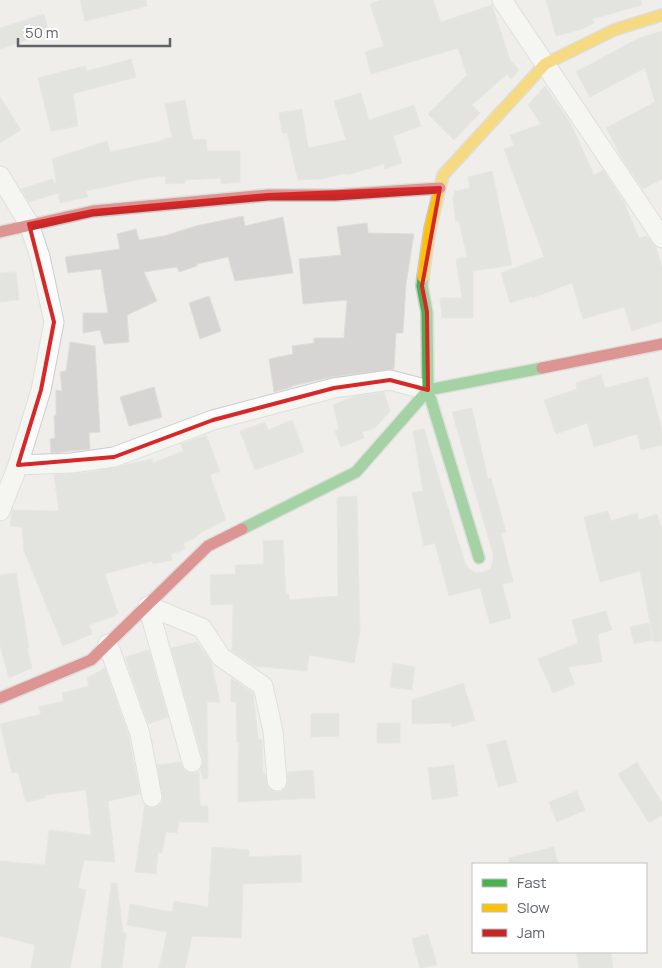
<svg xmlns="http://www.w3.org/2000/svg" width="662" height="968" font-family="Manrope,sans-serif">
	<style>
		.building { fill: #d6d5d3; stroke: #deddd9 }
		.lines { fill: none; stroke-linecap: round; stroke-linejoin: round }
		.street-casing { stroke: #cbcccc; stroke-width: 21 }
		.fast-casing { stroke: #cacacb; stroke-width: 14 }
		.slow-casing { stroke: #cacacb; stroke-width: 14 }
		.jam-casing { stroke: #cacacb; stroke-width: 14 }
		.street { stroke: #fdfcfc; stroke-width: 19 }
		.fast { stroke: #4caf50; stroke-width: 11 }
		.slow { stroke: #ffc107; stroke-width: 11 }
		.jam { stroke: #c62828; stroke-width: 11 }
		.marked { fill: none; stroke: #d62828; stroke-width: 4; stroke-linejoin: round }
	</style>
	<rect width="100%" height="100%" fill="#efeeea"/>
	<path class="building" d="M80,0H146L147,6L85,21Z
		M381,0H433L441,22L492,5L510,60L519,70L511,79L507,74L472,105L480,113L454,140L428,114L467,75L458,48L371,74L365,52L384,46L370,4Z
		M546,0H641L642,5L592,19L594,23L582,29L556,36Z
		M44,14L49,33L0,49V28Z
		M662,31V179L643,189L623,160L606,128L655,102L645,68L590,97L576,72L639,38Z
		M131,59L136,77L73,94L78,126L51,131L38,78L85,66L87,71Z
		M545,86L570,122L594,175L603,170L624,202L639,238L647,236L656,247L662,268V321L632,331L624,307L583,319L572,283L532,298V296L510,303L501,273L544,257L504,149L514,146L510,135L541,124L528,105Z
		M361,93L369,120L414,105L421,126L393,136L402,163L385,169L384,164L347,175L346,173L322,179L298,180L287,133H282L279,113L302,109L307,142L309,148L346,140L334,101Z
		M0,97L21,130L0,143Z
		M185,100L193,140L206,139L207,151H240V182L221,184V178L185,180V183L166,184L165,176L146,178L86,191L88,197L60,203L58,193L29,202L21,189L52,179L57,186L52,159L107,141L110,152L165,140V138H172L165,104Z
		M492,171L512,265L473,271V318H442L440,298H462L456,259L467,257L459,221L456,222L453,199L455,191L470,188L468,177Z
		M243,216L245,226L283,217L293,273L235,281L228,257L197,264V266L179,272L177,267L144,272L157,301L127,315L129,342L104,344L100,330L83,333V313H108L101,269L68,273L65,257L120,249L117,234L136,229L139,240L164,236L196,226Z
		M367,223L368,233L414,234L406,284L403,333H396L394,369L332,377L292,386V387L274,392L269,359L293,354L292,346L314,343V338H344L347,300L303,304L299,259L341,255L337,227Z
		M16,272L19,300L0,302V273Z
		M209,296L221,331L200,339L189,303Z
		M70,342L95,346L100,432L89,433L90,449L51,453L50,439L55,438L54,416L56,415V390L62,391L60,372L66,371Z
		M601,375L605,388L648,377L662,430V445L641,450L637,434L594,447L587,423L556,434L544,400L577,389L576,383Z
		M154,387L162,417L129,426L120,397Z
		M384,392L390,411L375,428L362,432L364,438L341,447L335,431L339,429L333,405L355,396Z
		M472,408L488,479L491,478L506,532L501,533L513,582L502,584L511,618L490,624L480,588L449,596L435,543L424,546L412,493L423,491L413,431L424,429L465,563L469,569L476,573L483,572L490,569L493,562V554L452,412Z
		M292,420L304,452L255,470L240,431L265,422L268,430Z
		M206,435L220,471L210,475L226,520L202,532L193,539L183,543L185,548L181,551L171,554L172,560L153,564L152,561L105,574L118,613L115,616L89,625L92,634L63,646L24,551L22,527L10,526L12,510L59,511L54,475L92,472L152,459L153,463L183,451L181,444Z
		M357,496L360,633L354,663L309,655L307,671L254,666L232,651L233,604L211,605L210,575L236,574L235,565L264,564L263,541L283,540L286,594H289V600L338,596L337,498L340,497Z
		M608,511L611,521L637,513L639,520L657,514L662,530V641L654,642L640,571L600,582L584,517Z
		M16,573L29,648H27L32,668L9,678L0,646V575Z
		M606,611L612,630L598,634L602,662L568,667L575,684L553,693L538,659L578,643L572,620Z
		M649,623L653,640L634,644L630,627Z
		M197,642L211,662L220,702H207L208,778L203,779L200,770L203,764V759L171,648Z
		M149,650L168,717L148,724L125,657Z
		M393,663L415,667L412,690L390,687Z
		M105,668L129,737L140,794L108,801L115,862L84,860L78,888L86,890L70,968H31L35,945L0,936V861L45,865L49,830L91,835L86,790L45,795V798L26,802L18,772L12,773L0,724L41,714L39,707L64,701L62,693L89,686L87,678Z
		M231,678L253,693L258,739L262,740L263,773H265L268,788L273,791L278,792L283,790L287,785L288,772L313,770L315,798L238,802V768L239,742L237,743L236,702H231Z
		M463,683L475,720L452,727L451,723L412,724V700Z
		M339,713V736L311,737V714Z
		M377,723H400V743H377Z
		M506,740L517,782L498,787L487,745Z
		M180,762L184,770L189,773H195L199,771L200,806H208V822H179L177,833L166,832L162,853L158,852L156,874L135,872L145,805L149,808H155L160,805L163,800L157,765Z
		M637,762L662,803V815L649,823L618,774Z
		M454,765L458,796L432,800L428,768Z
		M577,791L585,810L557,822L549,802Z
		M212,847L249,850V857L301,855L302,882L243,884L241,938L192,936L185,968H159L167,932L127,925L130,904L172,912L174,901L208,907Z
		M554,847L558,864H509V858Z
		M111,883H117L123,933H126L122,968H101Z
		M428,934L437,965L420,968L412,939Z
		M576,952H611L613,968H579Z"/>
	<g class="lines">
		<g class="street-casing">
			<path id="street" d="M502,0L662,238
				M0,176L29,224L40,257L54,322L41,390L18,465L0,511
				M18,465L72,463L114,457L213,420L334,388L390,380L428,390
				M148,606L202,628L221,657L263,686L273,731L277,781
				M148,606L192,762
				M108,644L140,734L152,797"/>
		</g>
		<g class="fast-casing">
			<path id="fast" d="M423,277L422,286L427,312L428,390L479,558
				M242,529L356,472L428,390L542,368"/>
		</g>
		<g class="slow-casing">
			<path id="slow" d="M423,277L430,229L443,175L545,64L614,30L662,15"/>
		</g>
		<g class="jam-casing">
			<path id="jam" d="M0,232L93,211L268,195H335L440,188
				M542,368L662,344
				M0,698L91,660L208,546L242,529"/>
		</g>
		<use href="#street" class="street"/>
		<use href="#fast" class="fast"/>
		<use href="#slow" class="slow"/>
		<use href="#jam" class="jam"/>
	</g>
	<path d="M0 0H662V968H0ZM440,188L422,286L427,312L428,390L390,380L334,388L213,420L114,457L18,465L41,390L54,322L29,224L93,211L268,195Z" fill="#efeeea" fill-opacity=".55" fill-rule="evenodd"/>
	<path class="marked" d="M440,188L422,286L427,312L428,390L390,380L334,388L213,420L114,457L18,465L41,390L54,322L29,224L93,211L268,195Z"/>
	<rect x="472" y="863" width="175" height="90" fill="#ffffff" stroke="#bfc1c3"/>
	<rect x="482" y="879" width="25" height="8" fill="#4caf50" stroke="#bfc1c3"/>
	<text x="517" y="888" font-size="15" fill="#5f6368">Fast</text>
	<rect x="482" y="904" width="25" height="8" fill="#ffc107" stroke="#bfc1c3"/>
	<text x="517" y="913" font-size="15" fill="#5f6368">Slow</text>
	<rect x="482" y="929" width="25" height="8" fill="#c62828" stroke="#bfc1c3"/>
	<text x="517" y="938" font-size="15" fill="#5f6368">Jam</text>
	<path d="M18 38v8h152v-8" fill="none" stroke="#5f6368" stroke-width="2.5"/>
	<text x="25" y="38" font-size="15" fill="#5f6368" stroke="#ffffff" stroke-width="4" paint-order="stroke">50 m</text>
</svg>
